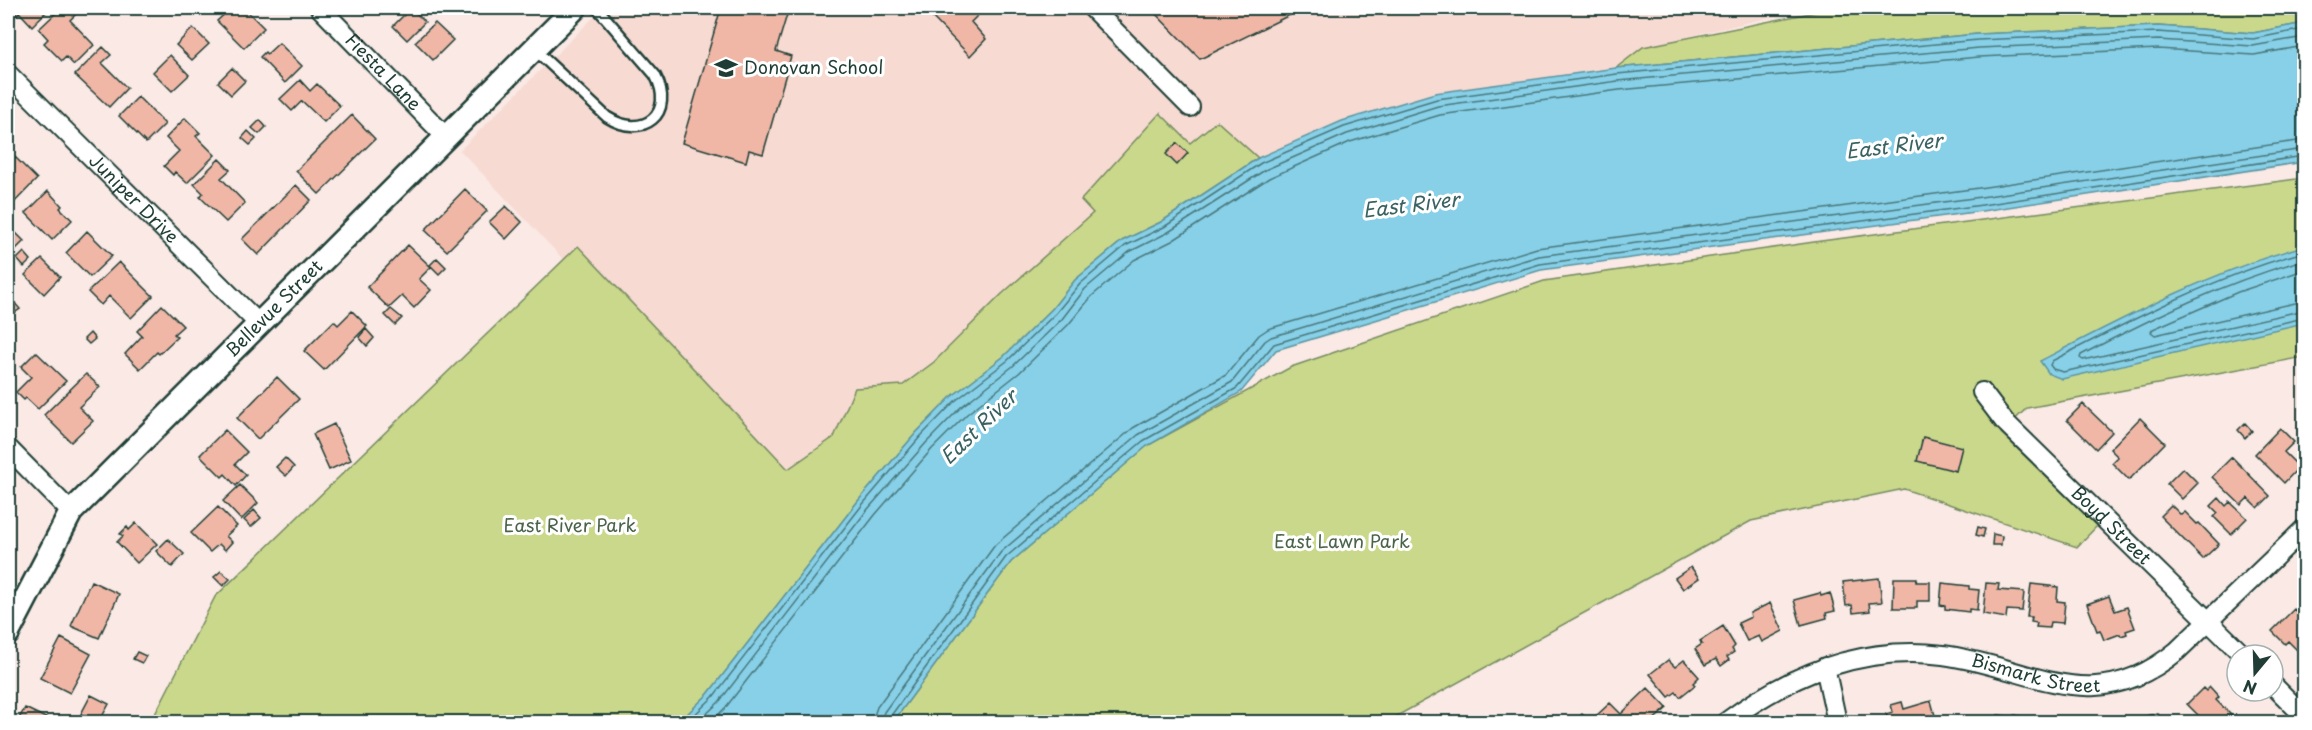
<svg xmlns="http://www.w3.org/2000/svg" width="2312" height="730" font-family="'Playpen Sans',sans-serif">
	<style>
		.built { fill: #f7dad2 }
		.green { fill: #cad88b; stroke: #748a60; stroke-width: 1.5 }
		.water { fill: #87d0e8; stroke: #5d95a0; stroke-width: 1.5 }
		.lines { fill: none; stroke-linecap: round; stroke-linejoin: round }
		.shore { stroke: #49787c; stroke-width: 1.5 }
		.building { fill: #f0b7a7; stroke: #1f3d34; stroke-width: 1.5 }
		.service-casing { stroke: #1f3d34; stroke-width: 14 }
		.minor-casing { stroke: #1f3d34; stroke-width: 22 }
		.tertiary-casing { stroke: #1f3d34; stroke-width: 27 }
		.service { stroke: #fff; stroke-width: 9 }
		.minor { stroke: #fff; stroke-width: 18 }
		.tertiary { stroke: #fff; stroke-width: 22 }
		.labels { text-anchor: middle; stroke-width: 6; stroke-linejoin: round; paint-order: stroke }
		.poi-label { font-size: 18px; fill: #1f3d34; stroke: #fff; text-anchor: start }
		.street-label { font-size: 18px; fill: #1f3d34; stroke: #fff }
		.park-label { font-size: 18px; fill: #4a644a; stroke: #fff }
		.water-label { font-size: 20px; font-style: italic; fill: #396261; stroke: #fff }
	</style>
	<rect width="100%" height="100%" fill="#fae9e5"/>
	<filter id="ink" filterUnits="userSpaceOnUse"><feTurbulence type="fractalNoise" baseFrequency=".0167" numOctaves="2"/><feDisplacementMap in="SourceGraphic" scale="12" xChannelSelector="R" yChannelSelector="G"/><feConvolveMatrix kernelMatrix="1 2 1 2 8 2 1 2 1" color-interpolation-filters="sRGB"/></filter>
	<g filter="url(#ink)">
		<path class="built" d="M603,8H1810L1643,47L1616,68L1435,93L1342,121L1258,158L1218,122L1190,143L1161,113L1082,200L1094,213L1002,294L934,362L903,385L855,388L834,437L787,469L578,246L564,260L460,150Z"/>
		<path class="green" d="M1835,8H2304V23L2253,33L2158,26L1978,34L1616,68L1643,47Z
			M1160,113L1190,143L1217,121L1258,158L1161,222L1122,241L1075,280L1052,309L1003,357L951,397L916,433L858,501L708,694L679,722H151L215,597L578,246L788,469L834,437L855,388L903,385L934,362L1002,294L1093,213L1081,200Z
			M2304,178V357L2027,408L2001,433L2097,526L2077,547L1904,489L1751,521L1386,722H893L1011,562L1147,446L1291,367L1544,281L1821,241Z"/>
		<path class="water" d="M2304,23V162L1982,211L1541,270L1276,350L1241,392L1147,446L1011,562L893,722H679L708,694L858,501L916,433L951,397L1003,357L1052,309L1075,280L1122,241L1161,222L1258,158L1342,121L1435,93L1616,68L1978,34L2158,26L2253,33Z
			M2304,246V323L2062,379L2049,374L2040,361C2125,317 2212,271 2304,246Z"/>
		<g class="lines">
			<path class="shore" d="M2304,252C2216,276 2133,319 2052,361L2050,365L2053,369L2063,372L2304,318
				M2304,260C2227,281 2152,318 2081,355L2080,358L2083,360L2304,310
				M2304,270L2238,292L2153,329L2151,332L2155,335L2304,301
				M687,722L713,697L863,504L920,437L955,401L1007,361L1056,313L1080,284L1125,246L1164,227L1261,163L1344,127L1437,99L1617,74L1978,40L2158,32L2253,39L2304,29
				M698,722L719,702L868,509L926,443L961,407L1013,366L1062,319L1085,289L1129,252L1167,233L1265,170L1347,134L1438,106L1618,81L1979,48L2158,40L2253,46L2304,37
				M711,722L726,707L875,515L932,449L967,414L1019,373L1068,325L1092,296L1134,260L1172,241L1269,178L1350,142L1440,115L1619,90L1979,57L2158,49L2254,55L2304,46
				M872,722L877,707L995,545L1133,428L1226,375L1259,335L1268,329L1537,248L1979,188L2304,140
				M881,722L884,712L1001,552L1138,435L1232,382L1265,341L1271,337L1539,256L1981,197L2304,149
				M889,722L890,717L1006,557L1143,441L1237,388L1274,344L1540,264L1982,205L2304,156"/>
		</g>
		<path class="building" d="M10,8H50L32,26L19,12L17,15Z
			M67,8H74L78,12L70,20L94,45L74,65L66,57L62,61L44,43L48,39L39,29L59,10L62,13Z
			M231,8H244L264,28L244,48L217,21Z
			M411,8L425,22L407,40L393,26Z
			M721,8H789L776,51L791,56L763,154L749,150L746,162L682,143Z
			M923,8H985L971,22L986,39L970,56Z
			M1150,8H1304L1200,59Z
			M435,23L453,40L433,60L415,42Z
			M193,28L209,44L192,60L176,45Z
			M279,43L302,66L285,83L260,57L265,52L267,54Z
			M103,47L111,55L102,63L127,88L109,107L75,75Z
			M170,55L189,75L172,91L153,72Z
			M232,68L245,81L231,95L218,82Z
			M300,80L310,91L317,84L340,106L324,122L302,101L292,111L280,99Z
			M138,97L165,124L146,143L119,116Z
			M352,115L375,139L319,194L296,171Z
			M185,118L200,133L196,136L215,155L187,183L175,172L173,175L164,166L179,151L166,138Z
			M260,120L266,127L259,134L252,128Z
			M248,131L256,139L250,145L242,138Z
			M1177,143L1188,153L1177,165L1166,154Z
			M8,150L37,179L8,209Z
			M219,159L230,170L221,178L245,203L226,222L200,197L203,193L194,184Z
			M296,185L311,200L258,255L242,239Z
			M465,189L487,211L447,251L425,230Z
			M48,191L62,206L60,208L72,220L52,240L26,213Z
			M506,206L522,222L506,239L489,222Z
			M8,225L24,241L8,257Z
			M87,231L112,256L90,277L66,253Z
			M408,245L431,267L419,279L431,290L414,308L402,296L389,308L367,287Z
			M24,252L31,260L24,267L17,259Z
			M437,258L446,267L439,274L430,265Z
			M42,259L60,277L44,294L25,275Z
			M119,262L153,296L131,318L109,296L101,305L88,292Z
			M12,300L20,309L13,314L8,307V304Z
			M162,305L183,326L174,334L177,337L159,354L157,352L140,369L125,354L142,336L137,331Z
			M391,309L402,318L395,325L385,315Z
			M352,311L367,326L324,370L304,351L334,321L338,325Z
			M366,329L374,338L367,346L359,337Z
			M90,333L95,339L89,344L84,339Z
			M8,343L15,351L8,358Z
			M36,352L66,381L38,409L26,398L24,400L16,392L31,377L21,367Z
			M86,374L100,387L79,407L93,421L71,442L44,415Z
			M277,377L299,399L258,439L237,418Z
			M2083,404L2112,432L2096,449L2067,420Z
			M2140,418L2165,443L2129,480L2112,463L2118,457L2110,449Z
			M2245,423L2252,431L2245,438L2238,430Z
			M334,424L351,460L329,470L313,434Z
			M2280,428L2294,442L2284,452L2299,467L2284,483L2255,454Z
			M225,430L247,452L235,464L246,475L236,486L225,474L222,477L200,455Z
			M1923,437L1962,447L1956,471L1917,461Z
			M2232,457L2270,496L2258,508L2248,498L2241,505L2212,477Z
			M285,458L294,467L286,476L276,467Z
			M2183,468L2198,483L2182,499L2167,484Z
			M240,485L258,503L241,520L223,501Z
			M2219,498L2226,506L2230,502L2247,518L2231,534L2214,517L2218,513L2211,506Z
			M2171,505L2181,515L2185,512L2197,524L2199,523L2219,544L2203,559L2160,516Z
			M218,507L237,526L226,536L232,542L225,550L219,544L210,552L191,533Z
			M254,510L261,518L251,527L244,520Z
			M136,523L157,544L137,563L117,542L123,536L120,534L127,527L129,530Z
			M1978,527L1985,529L1983,537L1976,535Z
			M1993,534L2002,536L2001,545H1992Z
			M168,539L184,554L172,567L156,551Z
			M1691,567L1699,578L1683,589L1675,578Z
			M221,571L230,579L223,586L214,577Z
			M1879,578L1882,602L1869,603L1870,611L1853,613L1852,605L1846,606L1843,582Z
			M1894,578H1917L1916,582H1930V601H1917V608H1893Z
			M91,581L119,594L99,638L71,626Z
			M1942,583L1969,586V589L1979,590L1977,610L1969,609V612L1945,609V606L1940,605Z
			M1986,583L1999,584L1998,590L2024,592L2022,611L2007,610L2006,618L1983,614Z
			M2031,584L2058,587L2057,601L2065,602L2063,623L2050,622L2049,628L2036,627L2037,623L2031,622L2032,617H2027Z
			M1820,593L1821,596L1830,593L1835,611L1826,613L1827,618L1801,625L1794,600Z
			M2109,596L2115,611L2127,607L2135,628L2126,631L2127,634L2121,636L2120,634L2104,640L2100,630L2097,631L2087,604Z
			M1770,603L1783,631L1762,642L1759,636L1747,641L1738,623L1751,617L1750,613Z
			M2294,609L2304,620V649L2300,653L2288,641L2285,644L2272,631Z
			M1723,626L1735,646L1732,649L1734,652L1727,657L1729,660L1721,666L1716,659L1705,665L1695,649L1702,644L1700,641Z
			M61,638L91,654L70,693L40,678Z
			M137,652L146,656L142,663L133,659Z
			M1668,660L1675,667L1684,660L1699,677L1693,683L1695,685L1680,697L1676,692L1669,697L1650,674Z
			M2210,687L2219,697L2216,700L2237,721L2235,722H2210L2207,720L2205,722L2187,704L2203,688L2206,691Z
			M1648,688L1667,708L1651,722H1601L1595,717L1610,703L1621,714Z
			M91,695L109,704L99,722L81,714Z
			M1931,701L1936,719L1926,722H1889L1886,714L1893,712L1891,705L1902,702L1904,709Z
			M25,708L54,722H17Z
			M2158,713L2161,722H2144L2142,717Z
			M1582,714L1591,722H1574Z
			M1998,715L2014,717L2015,715L2020,716V719L2029,720V722H1997Z"/>
		<g class="lines">
			<g class="service-casing">
				<path id="service" d="M534,49L607,117C643,140 676,114 655,75L597,8"/>
			</g>
			<g class="minor-casing">
				<g id="minor">
					<path id="s1" d="M320,8L446,137"/>
					<path d="M1092,8L1190,107"/>
					<path id="s2" d="M8,74L259,324"/>
					<path id="s3" d="M1982,392L2004,421L2243,655"/>
					<path d="M8,448L71,512"/>
					<path d="M1825,667L1837,722"/>
					<path d="M2273,685L2304,716"/>
					<path id="s4" d="M1726,722C1790,674 1861,645 1943,655C2033,667 2092,721 2177,651L2304,529"/>
				</g>
			</g>
			<g class="tertiary-casing">
				<g id="tertiary">
					<path id="s5" d="M8,633L71,512L575,8"/>
				</g>
			</g>
			<use href="#service" class="service"/>
			<use href="#minor" class="minor"/>
			<use href="#tertiary" class="tertiary"/>
		</g>
	</g>
	<defs>
		<g id="school-bare" transform="scale(1.8)"><path d="M0-5L7-2L0 1L-7-2ZM-4 1L0 2.5L4 1V4Q0 6-4 4Z" fill="#1f3d34" stroke="#fff" stroke-width="2.5" paint-order="stroke"/></g>
	</defs>
	<g fill-rule="evenodd">
		<use href="#school-bare" x="726" y="68"/>
	</g>
	<g class="labels">
		<g class="poi-label">
			<text x="744" y="74">Donovan School</text>
		</g>
		<g class="street-label">
			<text dy="6" stroke="none"><textPath href="#s1" startOffset="90">Fiesta Lane</textPath></text>
			<text dy="6" stroke="none"><textPath href="#s2" startOffset="177">Juniper Drive</textPath></text>
			<text dy="6" stroke="none"><textPath href="#s5" startOffset="424">Bellevue Street</textPath></text>
			<text dy="6" stroke="none"><textPath href="#s3" startOffset="186">Boyd Street</textPath></text>
			<text dy="6" stroke="none"><textPath href="#s4" startOffset="328">Bismark Street</textPath></text>
		</g>
		<g class="park-label">
			<text x="570" y="532">East River Park</text>
			<text x="1342" y="548">East Lawn Park</text>
		</g>
		<g class="water-label">
			<text transform="translate(1894 146) rotate(-7)" y="7">East River</text>
			<text transform="translate(1411 205) rotate(-7)" y="7">East River</text>
			<text transform="translate(979 427) rotate(-44)" y="7">East River</text>
		</g>
	</g>
	<rect width="2312" height="730" fill="none" stroke="#fff" stroke-width="30"/>
	<rect x="15" y="15" width="2282" height="700" fill="none" stroke="#1f3d34" stroke-width="2" filter="url(#ink)"/>
	<g transform="translate(2255 673) rotate(199)"><circle r="28" fill="#ffffff" stroke="#a5b1ae" stroke-width="1.5"/>
	<path d="M0-4.5L10 22L0 15L-10 22Z" fill="#1f3d34"/>
	<text y="-9" font-size="16" font-weight="bold" text-anchor="middle" fill="#1f3d34">N</text>
	</g>
</svg>
